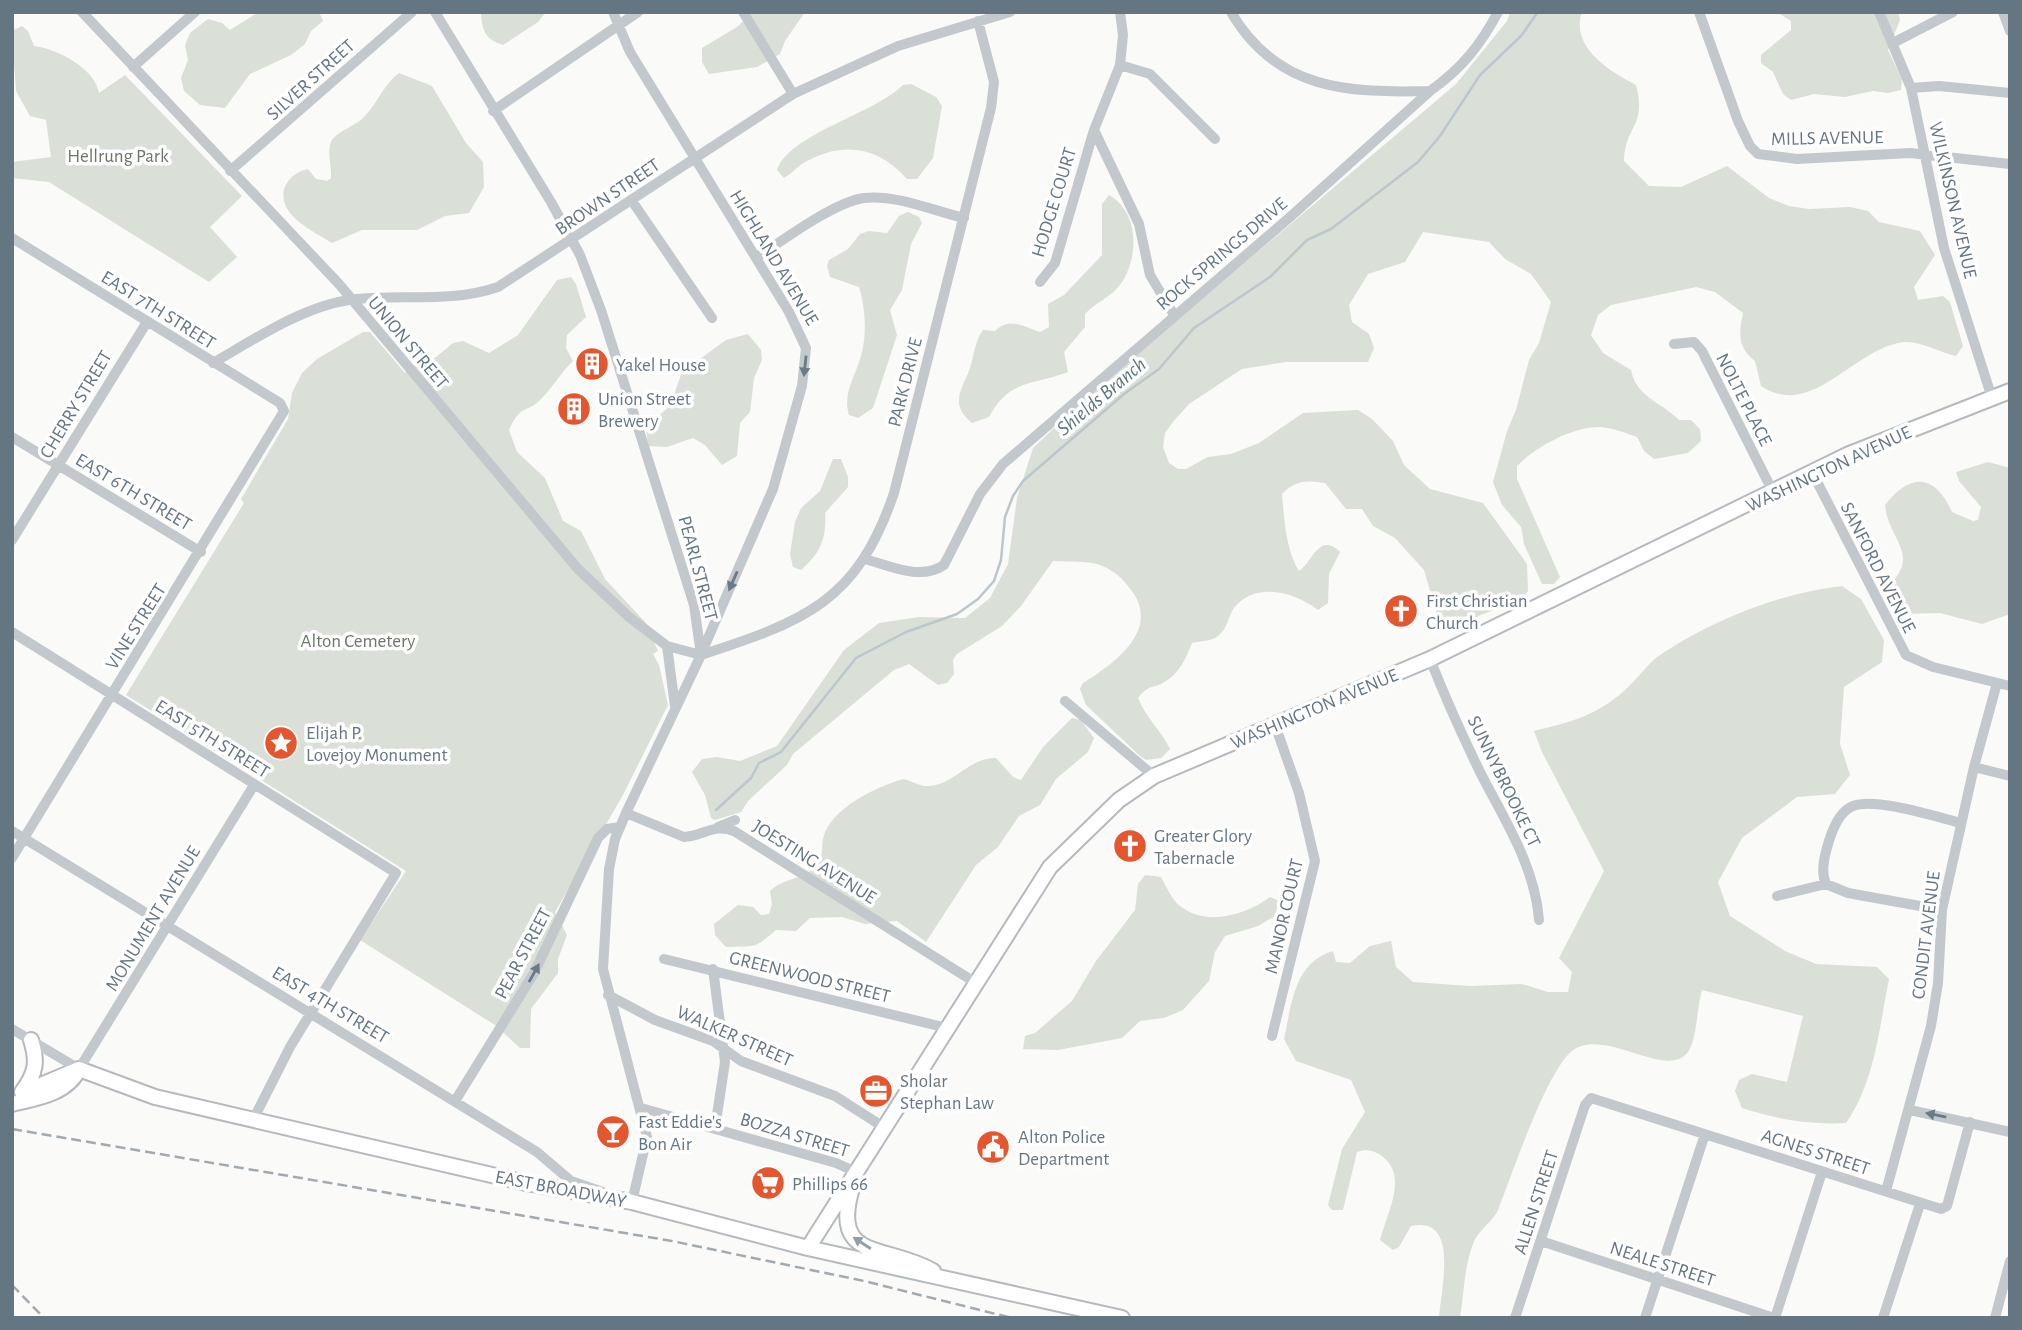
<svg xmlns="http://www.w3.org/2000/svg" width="2022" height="1330" font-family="'Alegreya Sans',sans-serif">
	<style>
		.green { fill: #dadfd7 }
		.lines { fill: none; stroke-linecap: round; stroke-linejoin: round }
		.stream { stroke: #bbc7cb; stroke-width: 2.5 }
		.major-casing { stroke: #b5babe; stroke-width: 18 }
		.minor { stroke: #c3c8cc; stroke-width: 10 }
		.major { stroke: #fff; stroke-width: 14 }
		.rail { stroke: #a2aab0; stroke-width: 2.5; stroke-dasharray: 10 5; stroke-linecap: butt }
		.oneway { fill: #6a7a87 }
		.oneway2 { fill: #939fa8 }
		.labels { text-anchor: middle; stroke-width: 7; stroke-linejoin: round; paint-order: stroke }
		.street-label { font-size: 19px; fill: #657683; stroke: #fff }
		.park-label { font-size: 19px; fill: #687a64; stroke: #fff }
		.poi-label { font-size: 19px; fill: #657683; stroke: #fff; text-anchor: start }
		.water-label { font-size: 21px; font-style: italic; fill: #60757c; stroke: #fff }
	</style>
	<rect width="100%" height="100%" fill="#fafaf8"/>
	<path class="green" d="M259,12H319L323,21L311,31L305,44L291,55L250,74L225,108L200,105L184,91L181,78L188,60L185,45L190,33L208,19L222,23L230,30Z
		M546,12L538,22L503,45C485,39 482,31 481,12Z
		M752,12H805L785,41L780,54L757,67L709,74L702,62V48L737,27Z
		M1510,12H1582C1570,47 1609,71 1636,85C1647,127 1625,125 1624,161L1649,186L1681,187L1727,166L1769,198L1789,206L1809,209L1850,207L1868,211L1879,222L1920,231L1935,255L1914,287L1918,300L1943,296L1950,302L1963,346L1956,356C1938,352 1916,338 1898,343C1851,353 1810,419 1761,386L1755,361C1737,347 1739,333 1743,313L1715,292L1696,287L1611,305L1598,315L1591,335L1603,353L1631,370C1637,398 1660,401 1679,420H1691L1700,429L1701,441L1688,453L1654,459L1644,451L1637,437C1626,433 1613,428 1600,427C1574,426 1535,447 1517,466V479L1560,577L1554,584H1542L1524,544L1521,527L1502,505L1493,482L1507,431L1516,410L1529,360L1539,343L1551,302L1531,274L1505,259L1489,242L1423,232L1405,262L1368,274L1349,305L1352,322L1369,334L1374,348L1368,362H1286L1242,369L1189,404L1173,422L1165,433L1163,447L1169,463L1178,469H1186L1208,457L1231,454L1259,443L1303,413L1358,410L1372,419L1393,441L1404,465L1430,489L1483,503L1527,564L1528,591C1517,606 1503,607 1486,613C1469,618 1459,632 1440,625L1424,570L1395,538L1373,526L1362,509H1346L1325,483C1307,480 1295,480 1282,494C1284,518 1286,551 1299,571C1312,563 1319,531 1340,552L1329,574L1328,603L1318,610C1295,592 1255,581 1234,608C1228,616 1228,628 1218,636C1212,641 1200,641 1192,643C1186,658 1180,672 1166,681C1153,690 1151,682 1138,698C1146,718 1161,730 1170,749L1161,758L1146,760L1140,756L1086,705L1080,689L1083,683C1117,662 1164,627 1128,586C1120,575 1106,565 1092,563C1080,561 1066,562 1053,561L1021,606L1002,626L957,654L953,660L954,674L947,683L938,685L909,664L894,670L793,754L787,765L749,800L741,812L715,820L711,818L705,795L692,772L702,759L717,757L740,761L777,746L844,650L879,623L919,617L965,618L990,598L1008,564L1017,498L1033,448L1098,387L1456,84L1507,21Z
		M1777,12H1898L1900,20L1888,50L1902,79L1901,90L1888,93L1873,91L1845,97L1814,94L1791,100L1783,94L1773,72L1761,63V55L1791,30V21Z
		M22,26L28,31L34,46C57,49 95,68 99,93L125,75L242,196L210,227L237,257L209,282L49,182L12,178V162L51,157L46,120L30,116L16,91L12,31Z
		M399,73L432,86L466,143L483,162L484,187L469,213L445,216L417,230H362L332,243C319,235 301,226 291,214C275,195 286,174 308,169L316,179L327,181L331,178C332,166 326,150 332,140C339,130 356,126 364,117C378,103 383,85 399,73Z
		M911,84L936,97L942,106L933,158L917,179H907C877,145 840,141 802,164C796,168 791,174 784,178L777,170C789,134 874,114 903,85Z
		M1109,195C1139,212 1139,256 1122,282C1112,297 1096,302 1085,314V327L1064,352L1068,372C1032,386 1010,378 989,417L972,423C948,403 963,389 970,368C974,355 975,341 983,330L995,331C1010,316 1023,327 1040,332L1049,327L1048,304L1064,295L1102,255V204Z
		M908,212L919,217L922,223L911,244L902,290L890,310L897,335L873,408L858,418L849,415C842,391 857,375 862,352C867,332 865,306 859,287L830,277L827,266L829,260L848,249L860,234L869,231L887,233L899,216Z
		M571,277L576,284L586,317L567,335L566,348L573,361C560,373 553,388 540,400C526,414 521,403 509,430L517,452L545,478L563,521L581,531L605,579L645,622L658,651L653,654L659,665L668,705L623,795L555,912L567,935L558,959V973L531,1009L530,1048H520L495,1025L360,940L406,871L126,695L244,503L241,499L288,419L292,393L302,373L317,359L363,332H370L405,373L422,360L435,358L453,343L463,341L489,353L518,335L557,280Z
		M748,334L761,350L762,360L754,378L750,412L740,423L737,456L722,465L705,445L693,438L667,447L648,446L646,427L670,406L682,372L726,340Z
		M833,459H841L848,477V487L825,513C827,538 820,554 801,570L793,567L790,554L795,522L801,508L820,491Z
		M1988,462L2010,468V614L1982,624L1940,613L1903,614L1891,604L1888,586C1922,554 1888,540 1885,505C1911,472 1935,474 1952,512L1973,521L1978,520L1981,507L1959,481L1956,472Z
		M1842,586L1861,599L1884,640L1882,662L1844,687L1840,744L1850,775L1835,794L1797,797L1742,838L1718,882L1730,916L1785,951L1816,964L1877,967L1889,979C1879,1028 1875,1082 1846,1123C1810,1125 1776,1119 1742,1108L1735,1091L1739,1080L1752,1074L1787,1082L1803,1016L1702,990C1697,1005 1697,1040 1688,1052C1667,1081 1604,1026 1572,1051C1546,1072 1512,1175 1498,1210C1492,1223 1477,1231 1473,1244C1464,1267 1464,1294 1460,1318H1439C1441,1288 1460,1215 1411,1226L1399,1247L1393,1250L1380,1240C1388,1209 1410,1174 1379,1154C1372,1150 1365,1149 1357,1152L1343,1210H1332L1328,1205L1342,1149L1365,1112L1351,1080L1296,1061L1284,1039C1292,1003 1294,963 1333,951L1336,962L1350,963L1370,946L1391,941L1396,967L1413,982L1470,986L1522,984L1548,992H1568L1572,972L1559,958L1604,871L1542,752L1534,731C1571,722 1596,716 1625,690C1638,679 1648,662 1663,653C1716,619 1780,593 1842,586Z
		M1072,718L1081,720L1094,738L1088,752L1056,779L1040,805L1019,816L998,847L976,865L926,942L897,921L865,924L842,917L810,918L796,931L776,930C752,951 755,945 726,947L715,935L714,924L738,905L753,907L761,915L769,914L772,904L770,891C783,878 804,880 817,865C824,857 821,848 823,839C829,809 876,787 903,779C913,781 919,787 930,786C955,784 970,757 996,758L1013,777L1021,780L1043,747Z
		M1145,875L1161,877C1166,886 1172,900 1180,906C1206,927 1246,915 1270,897L1279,901L1275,916L1258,926L1225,936L1215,952L1209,981L1183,1010L1164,1018L1140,1021L1122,1038L1058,1050L1023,1049L1025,1036L1035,1033L1072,1001L1096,961L1135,910L1138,884Z"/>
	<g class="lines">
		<path class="stream" d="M716,810L751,778L759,763L781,752L856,658L906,632L957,614L978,599L994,581L1001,560L1005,517L1013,496L1023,481L1124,394L1159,369L1194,328L1270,277L1307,240L1331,229L1418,162L1440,136L1480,75L1521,36L1538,12"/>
		<g class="major-casing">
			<path id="major" d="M79,1069L155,1097L526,1183L632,1202L808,1248L1122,1318
				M29,1090L79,1069
				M22,1092C36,1073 38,1062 31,1040
				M12,1104C37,1098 67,1094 79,1069
				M852,1188C830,1262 886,1244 933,1271
				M808,1248L1050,867L1119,800L1154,776L1430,659L1847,455L2010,391"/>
		</g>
		<path class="minor" d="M82,12L339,284L578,569L629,617L667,646L675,706
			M435,12L551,202L580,255L601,310L694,605L701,655L626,813L615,839L609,869L603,969L647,1137L632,1202L625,1200
			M613,12L630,52L789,312L806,348L802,386L773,489L702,652
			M743,12L793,94
			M1231,12C1277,91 1349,93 1430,91
			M1699,12L1738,121L1750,146L1758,154L1797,159L1910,153L2010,164
			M1879,12L1911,88L1944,248L1992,398
			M2003,12L2010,31
			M1893,43L1953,12
			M1120,65L1150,74L1215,139
			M133,67L195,12
			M1911,88L1939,86L2010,93
			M493,111L638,12
			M1094,130L1139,224L1150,275L1174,315
			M230,171L412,12
			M632,201L712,318
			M12,238L280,403L284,411L12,858
			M756,258C782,241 834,202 864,198C895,194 934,211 964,218
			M1040,282L1055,263L1094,130L1120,65L1123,35L1120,12
			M1674,344L1694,342L1702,351L1773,492
			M213,363C253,340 302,307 349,300C400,293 448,304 498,287L793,94L898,46L1010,12
			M12,437L201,552
			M1812,472L1906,655L1933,667L2010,686
			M12,540L147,322
			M865,559C890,566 920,581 944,565L980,494L1003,464L1289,218L1430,91C1461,69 1480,46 1498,12
			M12,632L396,873L290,1047L253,1120
			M667,646L701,655
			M701,655C805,621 857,602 894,493L991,108L994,82L978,21
			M1430,659C1445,697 1462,735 1480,772C1504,819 1535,866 1539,920
			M1065,701L1154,776
			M1974,767L2010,776
			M626,813L684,837C703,836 714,823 734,831L976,983
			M718,827L735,820
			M12,831L537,1152L571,1181L603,1192
			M1826,884C1820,871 1825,854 1829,841C1833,828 1840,811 1853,806C1875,797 1937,817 1961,823
			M1777,896L1826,884L1848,893L1942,910
			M664,959L947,1028
			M713,969L725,1062L715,1128
			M608,995L655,1020L713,1041L741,1061L835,1096L885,1128
			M12,1029L79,1069L254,785
			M1272,1036L1315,861L1299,793L1275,725
			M455,1101L534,973L598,838L607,829L620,827
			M641,1108L836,1163L856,1172
			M1910,1110L2010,1132
			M1886,1191L1931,1026L1938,983L1942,910L1974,767L1997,683
			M1541,1241L1774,1318
			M1515,1318L1585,1105L1591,1098L1941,1209L1947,1206L1970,1122
			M1645,1318L1705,1134
			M1775,1318L1822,1172
			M1883,1318L1920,1204
			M1995,1318L2010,1261"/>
		<use href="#major" class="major"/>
		<path class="rail" d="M12,1129L672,1241L864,1281L1012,1318
			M12,1285L44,1318"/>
	</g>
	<defs><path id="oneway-solid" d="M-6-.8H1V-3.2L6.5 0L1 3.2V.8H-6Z" transform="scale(1.75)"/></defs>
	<g class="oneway">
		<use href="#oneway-solid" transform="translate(805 366) rotate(96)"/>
		<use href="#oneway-solid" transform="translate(733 581) rotate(114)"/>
		<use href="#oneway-solid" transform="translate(534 973) rotate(-61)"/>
		<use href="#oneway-solid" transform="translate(1936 1115) rotate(-169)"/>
	</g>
	<use class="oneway2" href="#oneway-solid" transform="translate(862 1243) rotate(-147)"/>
	<defs>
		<g id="building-disc" transform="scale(1.75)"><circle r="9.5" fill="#e4572e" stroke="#fff"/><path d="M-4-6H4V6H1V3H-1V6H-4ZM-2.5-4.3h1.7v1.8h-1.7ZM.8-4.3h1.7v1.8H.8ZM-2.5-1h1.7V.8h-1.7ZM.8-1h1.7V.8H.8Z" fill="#fff"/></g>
		<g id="church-disc" transform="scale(1.75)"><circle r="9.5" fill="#e4572e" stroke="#fff"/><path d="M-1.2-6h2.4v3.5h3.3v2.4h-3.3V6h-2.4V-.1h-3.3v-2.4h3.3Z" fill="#fff"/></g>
		<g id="sight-disc" transform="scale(1.75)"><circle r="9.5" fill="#e4572e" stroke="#fff"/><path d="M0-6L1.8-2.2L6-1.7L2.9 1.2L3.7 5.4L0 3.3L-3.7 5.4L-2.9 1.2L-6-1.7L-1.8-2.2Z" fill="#fff"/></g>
		<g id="office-disc" transform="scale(1.75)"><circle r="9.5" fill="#e4572e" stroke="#fff"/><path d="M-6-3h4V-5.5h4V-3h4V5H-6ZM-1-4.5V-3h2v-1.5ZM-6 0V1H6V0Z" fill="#fff"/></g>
		<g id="bar-disc" transform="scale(1.75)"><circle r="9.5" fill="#e4572e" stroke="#fff"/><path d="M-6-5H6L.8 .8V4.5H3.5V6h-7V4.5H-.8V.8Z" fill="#fff"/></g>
		<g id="civic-disc" transform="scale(1.75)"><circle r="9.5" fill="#e4572e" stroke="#fff"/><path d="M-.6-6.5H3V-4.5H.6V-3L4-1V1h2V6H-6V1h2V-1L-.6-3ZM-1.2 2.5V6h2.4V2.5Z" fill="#fff"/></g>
		<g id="supermarket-disc" transform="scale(1.75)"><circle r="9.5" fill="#e4572e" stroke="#fff"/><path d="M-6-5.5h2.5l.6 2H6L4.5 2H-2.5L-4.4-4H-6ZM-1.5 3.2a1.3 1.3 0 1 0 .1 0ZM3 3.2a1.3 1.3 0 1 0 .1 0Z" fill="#fff"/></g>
	</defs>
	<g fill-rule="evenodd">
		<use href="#building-disc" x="592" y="364"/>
		<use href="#building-disc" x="574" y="409"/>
		<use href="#church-disc" x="1401" y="611"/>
		<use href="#sight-disc" x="281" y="743"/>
		<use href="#church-disc" x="1130" y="846"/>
		<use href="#office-disc" x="876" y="1091"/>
		<use href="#bar-disc" x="613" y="1132"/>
		<use href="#civic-disc" x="993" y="1147"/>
		<use href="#supermarket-disc" x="768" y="1183"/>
	</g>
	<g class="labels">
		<g class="street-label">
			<text transform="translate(310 79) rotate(-42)" y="7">SILVER STREET</text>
			<text transform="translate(1827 137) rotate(-1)" y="7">MILLS AVENUE</text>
			<text transform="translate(607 196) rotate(-34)" y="7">BROWN STREET</text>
			<text transform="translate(1954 200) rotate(77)" y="7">WILKINSON AVENUE</text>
			<text transform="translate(1053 202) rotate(-73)" y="7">HODGE COURT</text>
			<text transform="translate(1221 253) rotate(-40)" y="7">ROCK SPRINGS DRIVE</text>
			<text transform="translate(775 257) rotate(59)" y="7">HIGHLAND AVENUE</text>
			<text transform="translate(159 309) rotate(32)" y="7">EAST 7TH STREET</text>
			<text transform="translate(409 342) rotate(50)" y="7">UNION STREET</text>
			<text transform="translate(904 382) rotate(-76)" y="7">PARK DRIVE</text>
			<text transform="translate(1745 399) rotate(63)" y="7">NOLTE PLACE</text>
			<text transform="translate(75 404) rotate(-59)" y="7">CHERRY STREET</text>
			<text transform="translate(1828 468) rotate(-25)" y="7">WASHINGTON AVENUE</text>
			<text transform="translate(134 491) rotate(31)" y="7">EAST 6TH STREET</text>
			<text transform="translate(1879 567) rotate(63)" y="7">SANFORD AVENUE</text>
			<text transform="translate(699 568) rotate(75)" y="7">PEARL STREET</text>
			<text transform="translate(135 626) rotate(-58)" y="7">VINE STREET</text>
			<text transform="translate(1314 708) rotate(-23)" y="7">WASHINGTON AVENUE</text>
			<text transform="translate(213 738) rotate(32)" y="7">EAST 5TH STREET</text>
			<text transform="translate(1505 781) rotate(64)" y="7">SUNNYBROOKE CT</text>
			<text transform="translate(815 861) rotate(32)" y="7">JOESTING AVENUE</text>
			<text transform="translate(1283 916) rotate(-77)" y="7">MANOR COURT</text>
			<text transform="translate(152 918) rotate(-59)" y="7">MONUMENT AVENUE</text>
			<text transform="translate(1925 935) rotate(-83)" y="7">CONDIT AVENUE</text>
			<text transform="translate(522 953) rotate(-62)" y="7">PEAR STREET</text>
			<text transform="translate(810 976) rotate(14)" y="7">GREENWOOD STREET</text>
			<text transform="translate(331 1004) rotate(31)" y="7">EAST 4TH STREET</text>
			<text transform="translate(735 1035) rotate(24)" y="7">WALKER STREET</text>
			<text transform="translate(795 1134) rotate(17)" y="7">BOZZA STREET</text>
			<text transform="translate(1816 1151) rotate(18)" y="7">AGNES STREET</text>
			<text transform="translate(561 1188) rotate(11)" y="7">EAST BROADWAY</text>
			<text transform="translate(1535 1202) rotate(-72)" y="7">ALLEN STREET</text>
			<text transform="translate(1663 1263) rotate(18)" y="7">NEALE STREET</text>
		</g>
		<g class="park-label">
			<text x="118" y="162">Hellrung Park</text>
			<text x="358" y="647">Alton Cemetery</text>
		</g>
		<g class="poi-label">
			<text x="616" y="371">Yakel House</text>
			<text x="598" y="405">Union Street<tspan x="598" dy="22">Brewery</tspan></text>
			<text x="1426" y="607">First Christian<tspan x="1426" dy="22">Church</tspan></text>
			<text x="306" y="739">Elijah P.<tspan x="306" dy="22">Lovejoy Monument</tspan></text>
			<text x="1154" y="842">Greater Glory<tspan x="1154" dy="22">Tabernacle</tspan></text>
			<text x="900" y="1087">Sholar<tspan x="900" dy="22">Stephan Law</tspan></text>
			<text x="638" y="1128">Fast Eddie's<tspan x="638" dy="22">Bon Air</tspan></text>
			<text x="1018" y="1143">Alton Police<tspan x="1018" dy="22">Department</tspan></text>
			<text x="792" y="1190">Phillips 66</text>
		</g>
		<g class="water-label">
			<text transform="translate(1101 396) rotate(-40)" y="7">Shields Branch</text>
		</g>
	</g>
	<rect width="2022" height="1330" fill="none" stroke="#657683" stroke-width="28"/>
</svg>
